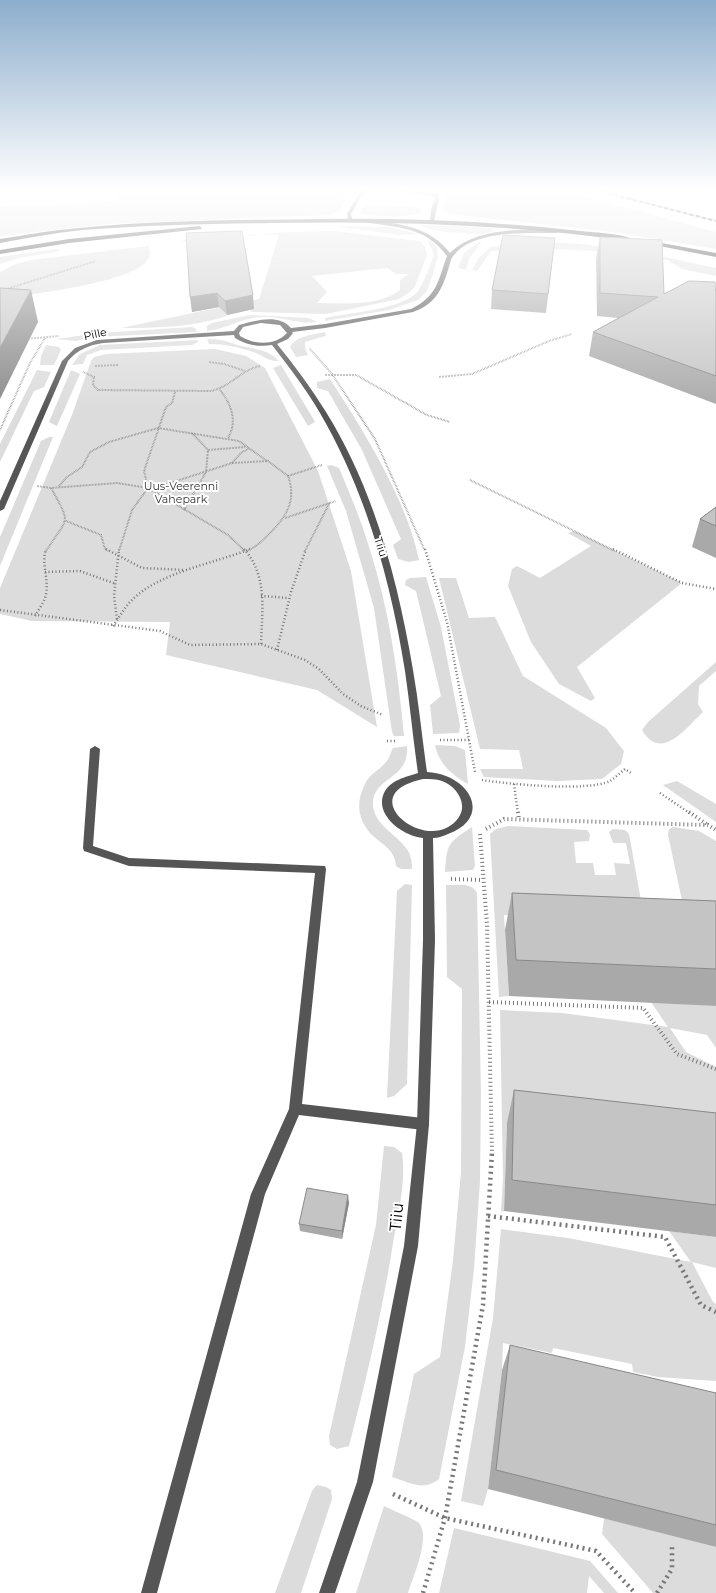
<svg xmlns="http://www.w3.org/2000/svg" width="716" height="1593" font-family="Montserrat,sans-serif">
	<style>
		.green { fill: #dcdcdc; fill-rule: evenodd }
		.lines { fill: none; stroke-linecap: round; stroke-linejoin: round }
		.path-far3 { stroke: #777; stroke-width: 2; stroke-dasharray: 0.5 1; stroke-linecap: butt }
		.path-far2 { stroke: #777; stroke-width: 2.5; stroke-dasharray: 1 2.5; stroke-linecap: butt }
		.path-far1 { stroke: #777; stroke-width: 4; stroke-dasharray: 1 3; stroke-linecap: butt }
		.path { stroke: #777; stroke-width: 4.5; stroke-dasharray: 2 4; stroke-linecap: butt }
		.lane { fill: #555; fill-rule: evenodd }
		.street { fill: #555; fill-rule: evenodd }
		.secondary { fill: #222; fill-rule: evenodd }
		.rail { stroke: #000; stroke-width: 2; stroke-dasharray: 4 1 0.5 1; stroke-linecap: butt }
		.wall { fill: #a9a9a9 }
		.shaded-wall { fill: #898989 }
		.building { fill: #c4c4c4; stroke: #898989 }
		.labels { text-anchor: middle; stroke-width: 4; stroke-linejoin: round; paint-order: stroke }
		.far-street-label { font-size: 11px; fill: #000; stroke: #fff }
		.far-park-label { font-size: 11px; fill: #333; stroke: #fff }
		.near-street-label { font-size: 16px; fill: #000; stroke: #fff }
	</style>
	<rect width="100%" height="100%" fill="#fff"/>
	<path class="green" d="M129,190H163L156,194L164,197L173,194L182,197L203,190H347L342,198L347,199L339,211L328,215L107,224L0,236V207L105,202L114,200Z
		M433,190H561L716,232V249L613,232L448,214L443,209L446,196L444,193Z
		M366,206L415,207L420,208L422,212C413,218 370,217 360,213L362,208Z
		M425,225L491,228L494,231C490,232 483,235 478,234C462,233 436,233 422,226Z
		M334,226L389,227L419,234L399,235Z
		M334,231L420,241L425,247L427,255L415,286L410,292L399,299L326,314L252,312L244,305L222,310L227,316C193,327 157,328 121,328L259,299L279,235L267,234L179,242L185,240L288,232ZM387,268L396,274H409L400,280V290C377,307 345,303 317,303L327,292L312,276Z
		M430,239L437,248L438,257L430,283L427,291L418,300L389,310L325,321V318L329,317C350,313 405,309 418,291C425,281 430,265 434,254L428,242Z
		M479,242L481,243L469,259L466,270L458,268L464,253Z
		M545,242C602,243 660,256 716,268V276L682,269L667,260L598,251L551,249L491,251L477,271L472,270L478,259L490,247Z
		M148,246L150,251C150,253 150,256 149,258C137,283 28,294 0,299V272L16,264L31,260Z
		M56,249L61,251L19,258L0,264V257Z
		M250,315L309,318L317,322C298,325 282,316 263,317C243,317 227,329 207,331V326L212,323Z
		M192,327L196,329L197,332L95,337L76,341L56,339L99,333Z
		M325,332L326,335L325,336L305,342V349L308,355L296,357L290,347C297,335 313,335 325,332Z
		M207,339C224,338 231,344 246,347C259,350 269,350 279,361C268,362 263,355 253,352C239,347 224,344 209,344Z
		M198,340V342L192,345L101,350L87,355L83,364L72,365L80,354L100,345Z
		M46,345L59,347L61,350L54,365H40L41,356Z
		M215,349L246,356L265,368L318,471L351,571L377,727L317,690L166,655L170,622L32,621L0,614V588L72,415L91,361L94,357L106,354Z
		M281,365L314,420L315,422L308,426L273,368Z
		M37,370L51,372L44,387L34,391L0,462V444Z
		M71,370L80,374L57,426L49,422Z
		M330,379C364,432 406,498 419,560L409,562L398,559L393,545L401,539L362,450L328,391L317,388V382Z
		M49,437H53L0,566V537L41,441Z
		M331,465L339,468C350,494 361,520 369,547C389,608 398,672 404,736H394L392,732L374,608L346,511L327,466Z
		M574,531L682,583L577,667L595,698L591,701L559,684L531,642L508,586L512,569L517,566L540,578L591,546L568,533Z
		M426,577L441,627L460,725L459,733L433,734L430,705L441,696L416,591L405,585L406,580L410,578Z
		M439,578H456L469,618L495,617L523,676L606,728L624,751L621,764L602,779L557,781L484,777L480,769H523L519,750L480,749Z
		M716,662V671L699,686L698,704L703,712C687,727 661,763 642,730L648,722Z
		M435,745L455,746L465,750L468,784C453,776 438,763 435,745Z
		M407,746C410,781 371,776 373,806C375,825 396,834 406,848C411,854 412,862 412,869H401L396,866C395,849 381,844 371,834C357,819 356,801 365,784C369,774 380,770 386,762C390,758 390,753 393,748Z
		M677,781L716,804V822L663,785Z
		M508,826L587,830L590,834L589,841L574,842L576,863H593L595,875H616L614,863L630,864L626,843H613L609,832L613,829L625,830L629,834L644,917H547L504,915L509,996L499,997L490,834L496,829Z
		M472,827L475,866L473,870L445,872C447,843 448,843 472,827Z
		M673,827L699,831L716,841V928L686,919L668,835L669,829Z
		M405,884L412,885L407,1084L394,1096L387,1098L397,891Z
		M446,885C457,885 472,882 477,893L481,1094L480,1181L474,1269L465,1347L439,1479C423,1492 409,1482 392,1477L414,1374L440,1357L453,1260L461,1172L462,989L447,977Z
		M651,1002L716,1006V1048L707,1035L670,1028L686,1052L716,1067V1127L507,1123L504,1211L501,1212L503,1178L500,1010L562,1013L668,1027Z
		M384,1146L394,1147L402,1153C406,1179 399,1210 394,1237C383,1308 367,1377 349,1446L337,1449L330,1445L329,1436L376,1225Z
		M501,1229L568,1238L691,1262L669,1231L716,1237V1268L692,1262L713,1302L716,1304V1381L658,1377L633,1372L632,1364L553,1348L552,1353L503,1343L502,1370L488,1489L483,1506L461,1501L493,1318Z
		M317,1485L326,1487L331,1490L332,1499L301,1593H275L312,1491Z
		M384,1506C390,1509 416,1520 419,1523C431,1537 413,1577 408,1593H356Z
		M604,1518L716,1547V1593H653L602,1534Z
		M454,1528L590,1561L618,1593H604L589,1576L587,1593H439Z"/>
	<g class="lines">
		<path class="path-far3" d="M0,291L96,261
			M25,339L59,336
			M310,349L332,374L375,439L425,551
			M209,362L224,364L245,371
			M95,366L118,365
			M83,372L94,377L93,385L98,390L211,391C230,387 241,370 260,366
			M325,375H356L427,415L450,422
			M439,377L472,374L549,341L572,334
			M220,390C231,404 238,421 228,438
			M175,392L172,403L166,407L144,471L148,488L228,535L245,551
			M0,430L30,363L45,338
			M208,450L245,447
			M232,463L241,453L248,449
			M470,480L615,551
			M37,486L51,488L117,483L148,488L167,484L232,463L268,461L288,476L322,465
			M59,486L67,477L82,467L90,452L109,442L158,428L239,441L267,461
			M184,510L206,472L208,450L192,433
			M285,518L336,501
			M66,521L101,535L105,549L108,551
			M46,551C68,516 72,526 51,488
			M119,551L132,510L148,488
			M247,551C256,547 262,541 269,534C286,517 297,501 288,476
			M305,551L330,502"/>
		<path class="path-far2" d="M106,549L142,568L185,570
			M244,549C268,576 262,610 261,644
			M425,549L447,622L475,772
			M613,549L682,583L716,589
			M45,572L80,571L116,584
			M261,596L288,598
			M0,610L160,631L190,645L261,644L305,660L319,669L343,694L361,706L383,715
			M35,616C39,609 45,601 46,594C49,578 41,564 46,549
			M117,619L114,596L119,549
			M113,626C119,618 124,608 131,601C159,572 213,564 250,549
			M277,650L291,592L306,549
			M440,740H469
			M387,741H395
			M482,780C509,784 587,792 610,781C615,778 620,773 625,769L631,773
			M514,784L518,814
			M660,793L691,814"/>
		<path class="path-far1" d="M518,812L519,819
			M689,812L708,825
			M486,829L504,819L708,825L716,830
			M480,834L487,924L492,1154
			M451,879L483,880
			M489,1002L643,1008L677,1054L716,1069"/>
		<path class="path" d="M488,1216L665,1237L701,1305L716,1312
			M393,1494L445,1518L596,1551L635,1593
			M423,1593L445,1518L483,1305L492,1152
			M657,1593L672,1569V1546"/>
		<path class="lane" d="M361,190H365L351,214L352,219L348,220L347,214Z
			M406,190L437,194L439,199L434,221L430,220L431,210L435,199L433,196L404,192Z
			M95,746L100,749L93,846L129,858L325,866L326,869L302,1104L423,1118L428,1120L429,1124L428,1128L423,1130L299,1115L265,1194L157,1593H141L251,1194L289,1109L315,873L129,866L84,851L83,848L90,749Z"/>
		<path class="street" d="M366,220C397,223 430,226 450,253C476,227 522,230 556,229L559,231L556,233C527,233 474,230 454,255C450,259 450,265 448,270C442,290 434,305 413,312L325,328L292,332L293,333L288,339L277,344C295,366 311,388 326,412C374,489 398,581 413,670C419,704 422,738 427,772C469,774 494,817 448,834C443,836 439,838 433,838L435,940L429,1124L418,1246L373,1482L335,1593H319L357,1482L404,1246L417,1124L423,940V838C403,836 374,815 384,793C390,780 406,777 418,773C413,739 410,705 405,671C391,582 366,492 320,413C306,389 289,367 272,345C258,347 246,345 235,338L234,335L103,343C89,345 77,350 68,361L4,509L0,511V501L62,361L75,348L97,340L234,331L239,325C255,321 278,313 291,328L325,324L411,309C438,296 438,280 447,256C425,226 398,228 364,222ZM261,323L280,325L287,333C275,346 254,345 240,336L239,333L243,327ZM423,779C430,779 436,779 442,781C456,786 468,803 459,817C433,855 364,806 405,785C411,782 418,780 423,779Z"/>
		<path class="secondary" d="M320,219C404,218 488,221 571,230C586,232 620,233 632,239L629,241C510,224 391,221 271,223C208,224 145,225 82,230C55,233 27,238 0,243V239C26,235 53,230 79,228C159,220 240,220 320,219Z
			M200,226L202,229L69,243L0,254V250L69,239Z
			M651,241L716,253V257L649,244Z"/>
		<path class="rail" d="M595,190L716,221"/>
	</g>
	<path class="wall" d="M186,233L254,309L227,315L219,307L192,312Z
		M600,237L664,294L716,297V404L589,356L593,332L618,318L597,316L596,259Z
		M555,238L546,313L491,309L492,290Z
		M716,507V558L692,547L700,519Z
		M512,893L716,901V1006L509,996L505,930Z
		M514,1090L716,1113V1237L504,1211L507,1123Z
		M349,1203L342,1239L300,1231L299,1224Z
		M510,1345L716,1393V1547L488,1489L502,1370Z"/>
	<path class="shaded-wall" d="M31,290L38,322L0,399V348Z
		M217,293L219,307L192,312L190,297Z
		M253,295L254,309L227,315L225,301Z
		M348,1195L349,1203L342,1239V1231Z"/>
	<path class="building" d="M242,231L253,295L225,301L217,293L190,297L186,233Z
		M503,235L555,238L548,294L492,290Z
		M600,237L662,240L664,294L689,281L715,282L716,297V376L593,332L658,297L600,293Z
		M0,288L31,290L0,348Z
		M716,507V526L700,519Z
		M512,893L716,901V969L516,960Z
		M514,1090L716,1113V1205L512,1180Z
		M307,1188L348,1195L342,1231L299,1224Z
		M510,1345L716,1393V1525L496,1470Z"/>
	<linearGradient id="sky" x2="0" y2="1"><stop stop-color="#8cadcc"/><stop offset="0.46" stop-color="#fff"/><stop offset="1" stop-color="#fff" stop-opacity="0"/></linearGradient>
	<rect width="716" height="413" fill="url(#sky)"/>
	<g class="labels">
		<g class="far-street-label">
			<text transform="translate(95 334) rotate(-12)" y="4">Pille</text>
			<text transform="translate(381 547) rotate(73)" y="4">Tiiu</text>
		</g>
		<g class="far-park-label">
			<text x="181" y="490">Uus-Veerenni<tspan x="181" dy="13">Vahepark</tspan></text>
		</g>
		<g class="near-street-label">
			<text transform="translate(396 1217) rotate(-84)" y="6">Tiiu</text>
		</g>
	</g>
</svg>
